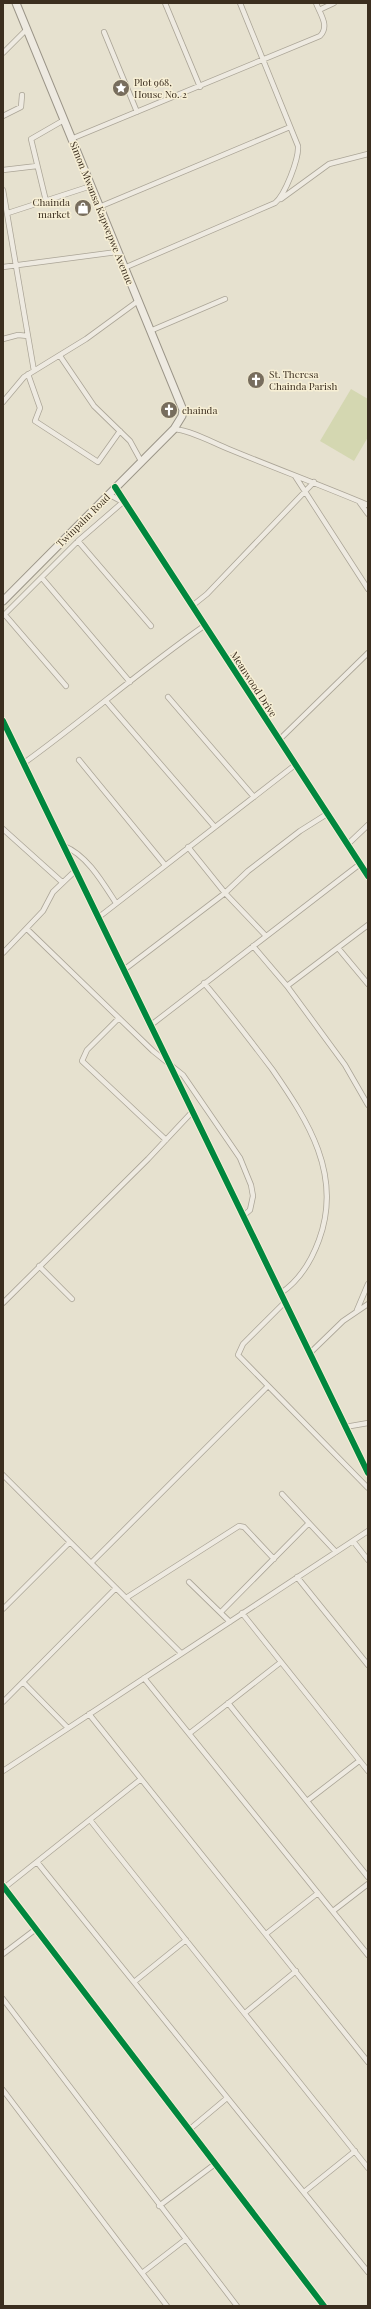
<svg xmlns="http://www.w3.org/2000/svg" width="371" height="2309" font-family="'Playfair Display',serif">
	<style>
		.green { fill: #d4d7b1 }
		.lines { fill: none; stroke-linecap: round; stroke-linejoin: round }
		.minor-casing { stroke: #aba597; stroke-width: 6 }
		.secondary-casing { stroke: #9b9588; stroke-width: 9 }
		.minor { stroke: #eeeae1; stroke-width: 4.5 }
		.secondary { stroke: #eeeae1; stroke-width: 7 }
		.cycleway-casing { stroke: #f7efd5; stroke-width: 8 }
		.cycleway { stroke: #00873e; stroke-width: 6 }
		.labels { text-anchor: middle; stroke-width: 3; stroke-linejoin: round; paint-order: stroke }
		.poi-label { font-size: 10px; fill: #3b2e1f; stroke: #f7efd5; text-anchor: start }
		.street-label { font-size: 10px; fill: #3b2e1f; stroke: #f7efd5 }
	</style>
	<rect width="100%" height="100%" fill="#e6e1cf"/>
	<path class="green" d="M351,389L368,399V437L354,461L320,441Z"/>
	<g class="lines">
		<g class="minor-casing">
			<path id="minor" d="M165,3L200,87
				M319,10L334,3
				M104,32L137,112
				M3,53L27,29
				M3,116L21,107L22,95
				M71,139L320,36C330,26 320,14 316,3
				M3,170L37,166
				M3,190L34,371
				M281,199L329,164L368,154
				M46,201L31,139L64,120
				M99,207L290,127
				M8,213L91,186
				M3,267L117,252
				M124,268L275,203C285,195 299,159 298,146L240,3
				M150,331L225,299
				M3,339L18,335L28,336
				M60,356L94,406L130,441L141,461
				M28,374L40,408L35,421L98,462L120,431
				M3,402L24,377L86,339L138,301
				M174,429C193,431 213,443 231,450C277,469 323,486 368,505
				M295,476L368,589
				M115,487L368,876
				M108,494L123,502
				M360,503L368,514
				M78,541L151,626
				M42,578L130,682
				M192,606L207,594L314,482
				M5,615L66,686
				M3,616L78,541L123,502
				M168,697L254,797
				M106,701L214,826
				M3,721L368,1473
				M279,740L368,653
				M79,760L165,865
				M24,763C85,719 142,669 204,626
				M3,829L62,882
				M347,845L368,825
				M64,846C87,855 103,883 116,903
				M188,847L225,893L266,936
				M99,917L295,765
				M368,925L287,986L345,1065L368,1105
				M27,929L153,1051L183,1075L240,1158L251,1185L253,1196L250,1210L243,1216
				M253,946L287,986
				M338,948L368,984
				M3,953L43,911L53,892L76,870
				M125,969L225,893L248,871L300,831L327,814
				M204,983C228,1011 250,1040 272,1069C308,1121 343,1175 319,1240C311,1262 300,1280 281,1293
				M119,1018L87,1050L82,1061L166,1140
				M151,1025L360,864
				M39,1266L72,1299
				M285,1302L243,1344L238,1355L368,1488
				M3,1303L148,1159L193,1111
				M357,1310L368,1284
				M310,1353L343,1321L368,1304
				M345,1427L368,1423
				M3,1475L181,1653
				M282,1494L336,1552
				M353,1541L368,1560
				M91,1563L268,1386
				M297,1577L368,1665
				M189,1582L230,1622
				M126,1598L239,1526L244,1527L274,1559
				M3,1609L70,1542
				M221,1612L309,1523
				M242,1613L368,1771
				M144,1678L368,1955
				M23,1682L68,1728
				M3,1702L116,1588
				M228,1703L368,1877
				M89,1714L368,2062
				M190,1733L281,1662
				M3,1771L368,1531
				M307,1801L359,1761
				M90,1820L368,2168
				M37,1862L368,2272
				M3,1886L324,2306
				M4,1888L141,1779
				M333,1911L368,1884
				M266,1934L318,1893
				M3,1954L36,1929
				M134,1982L186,1940
				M3,1999L237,2306
				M245,2013L296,1971
				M3,2090L167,2306
				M190,2129L227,2098
				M304,2192L355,2151
				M159,2206L215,2164
				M142,2273L186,2239"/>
		</g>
		<g class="secondary-casing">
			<path id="secondary" d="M3,601L174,429L182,416L183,410L16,3"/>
		</g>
		<use href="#minor" class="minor"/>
		<use href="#secondary" class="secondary"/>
		<g class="cycleway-casing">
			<path id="cycleway" d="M115,487L368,876
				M3,721L368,1473
				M3,1886L324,2306"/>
		</g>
		<use href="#cycleway" class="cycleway"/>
	</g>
	<defs>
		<g id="sight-disc" transform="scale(0.9)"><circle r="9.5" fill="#776d5d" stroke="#f7efd5"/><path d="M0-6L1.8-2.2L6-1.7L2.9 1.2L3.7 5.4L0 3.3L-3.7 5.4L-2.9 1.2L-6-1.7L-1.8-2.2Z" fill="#fff"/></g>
		<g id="shop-disc" transform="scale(0.9)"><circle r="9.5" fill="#776d5d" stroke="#f7efd5"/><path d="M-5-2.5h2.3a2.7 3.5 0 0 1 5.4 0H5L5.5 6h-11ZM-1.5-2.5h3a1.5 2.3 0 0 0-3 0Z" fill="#fff"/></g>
		<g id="church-disc" transform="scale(0.9)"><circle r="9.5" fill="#776d5d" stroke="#f7efd5"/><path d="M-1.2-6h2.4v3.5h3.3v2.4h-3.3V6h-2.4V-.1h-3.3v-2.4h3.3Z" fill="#fff"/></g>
	</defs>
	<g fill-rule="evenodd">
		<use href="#sight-disc" x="121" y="88"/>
		<use href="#shop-disc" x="83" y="208"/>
		<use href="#church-disc" x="256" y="380"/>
		<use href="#church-disc" x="169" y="410"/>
	</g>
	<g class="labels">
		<g class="poi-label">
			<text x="134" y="86">Plot 968,<tspan x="134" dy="12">House No. 2</tspan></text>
			<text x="70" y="206" text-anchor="end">Chainda<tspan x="70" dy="12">market</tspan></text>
			<text x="269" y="378">St. Theresa<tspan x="269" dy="12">Chainda Parish</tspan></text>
			<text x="182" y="414">chainda</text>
		</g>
		<g class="street-label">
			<text transform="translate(102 213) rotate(68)" y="4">Simon Mwansa Kapwepwe Avenue</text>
			<text transform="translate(83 520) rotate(-45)" y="4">Twinpalm Road</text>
			<text transform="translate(254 684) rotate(57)" y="4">Meanwood Drive</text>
		</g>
	</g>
	<rect width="371" height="2309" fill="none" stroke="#3b2e1f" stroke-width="8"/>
</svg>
